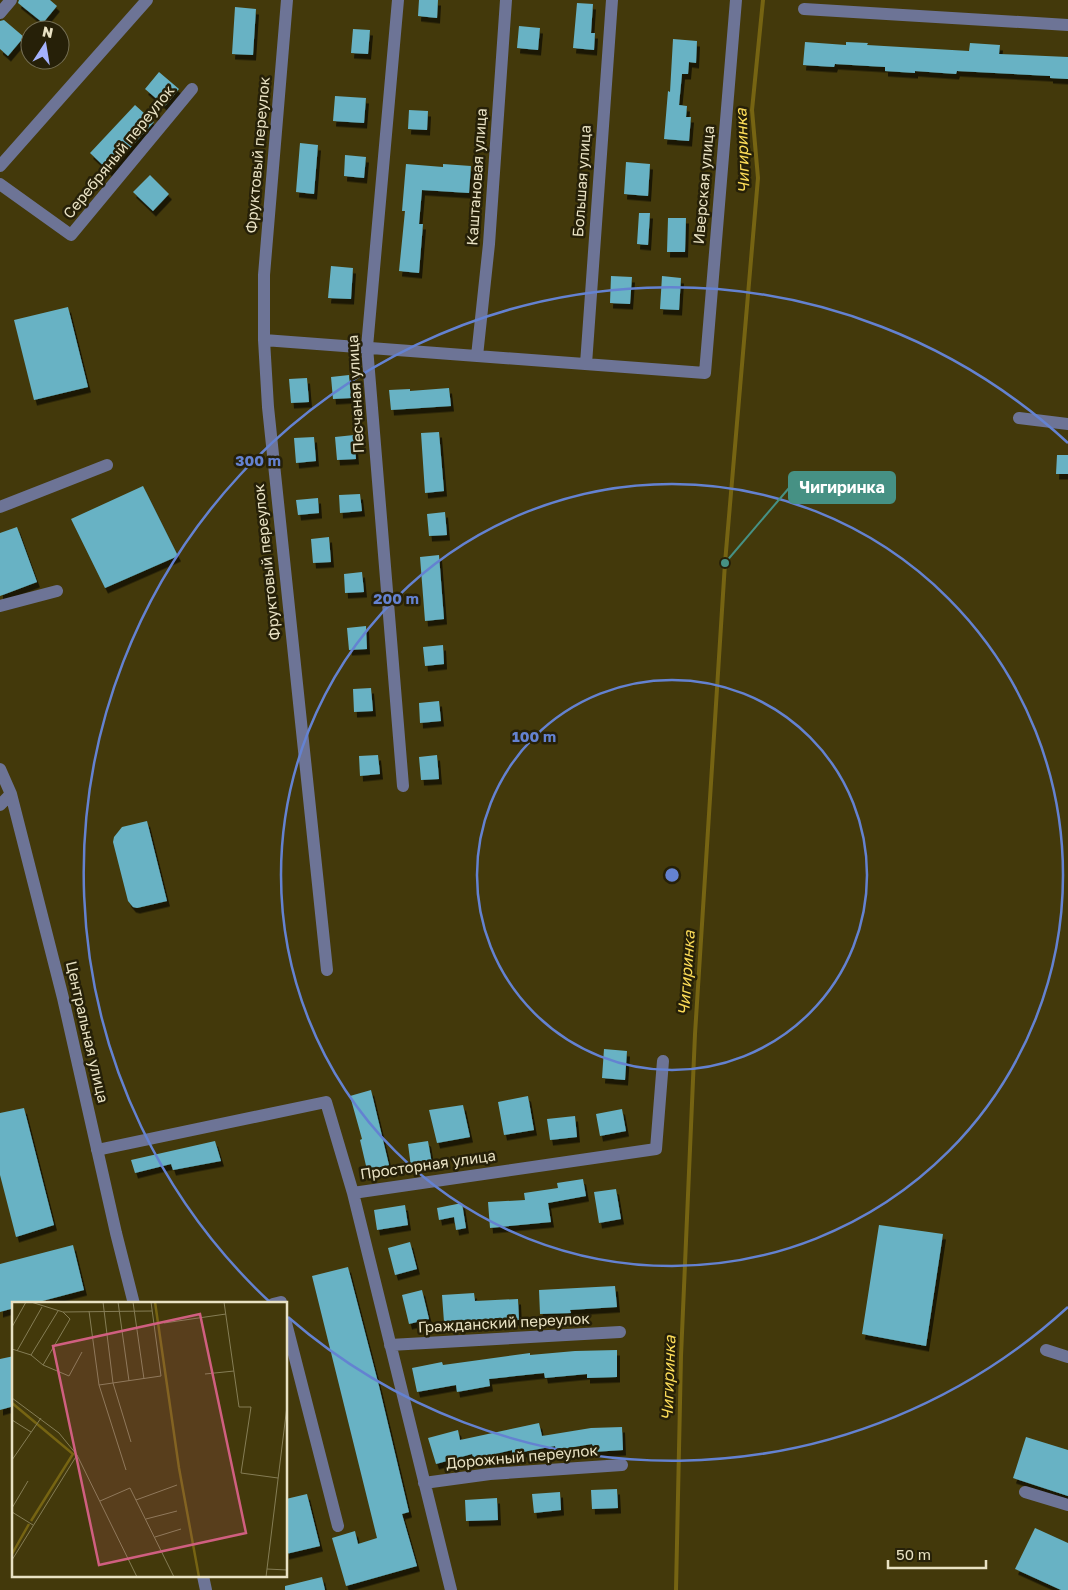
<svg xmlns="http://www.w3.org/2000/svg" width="1068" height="1590" font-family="'Golos Text',sans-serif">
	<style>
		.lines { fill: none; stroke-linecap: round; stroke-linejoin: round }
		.stream { stroke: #766412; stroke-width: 4 }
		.building { fill: #67b2c4; filter: url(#shadow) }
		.minor { stroke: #6d7496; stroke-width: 12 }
		.ring { fill: none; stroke: #6482d1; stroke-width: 2.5 }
		.labels { text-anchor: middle; stroke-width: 5; stroke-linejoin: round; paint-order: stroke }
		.street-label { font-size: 15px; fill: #e9e2c4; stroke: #262008 }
		.water-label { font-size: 16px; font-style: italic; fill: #fcdc58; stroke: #262008 }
		.inset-river { fill: none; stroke: #766412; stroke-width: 2.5 }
		.inset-road { fill: none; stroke: #857d55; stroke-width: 1 }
		.view { fill: #d05f80; fill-opacity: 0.15; stroke: #d05f80; stroke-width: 2.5 }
		.inset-edge { fill: none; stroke: #e9e2c4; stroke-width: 2.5 }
		.centre { fill: #6482d1; stroke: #262008; stroke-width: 2.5 }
		.ring-label { font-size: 15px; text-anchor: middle; font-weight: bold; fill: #6482d1; stroke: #262008; stroke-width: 5; stroke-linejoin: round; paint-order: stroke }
		.leader { fill: none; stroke: #469184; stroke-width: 2 }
		.callout-dot { fill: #469184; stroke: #262008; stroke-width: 2 }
		.callout { fill: #469184; stroke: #469184; stroke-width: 2 }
		.callout-label { font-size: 16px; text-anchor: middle; font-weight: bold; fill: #fff }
	</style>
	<defs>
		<filter id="shadow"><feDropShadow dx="3" dy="5.5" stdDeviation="0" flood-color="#0009"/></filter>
	</defs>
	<rect width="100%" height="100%" fill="#43390b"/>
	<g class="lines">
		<path class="stream" d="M676,1590L681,1356L695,1034L725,563L758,178L752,110L763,0"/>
	</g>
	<path class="building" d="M19,0H50L57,6L43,23L18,3Z
		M419,0H438L437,18L418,16Z
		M577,3L593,4L591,33H595L594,50L573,48Z
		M235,7L256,9L253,55L232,54Z
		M4,20L24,37L8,56L0,49V21Z
		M519,26L540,28L538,50L517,48Z
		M353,29L370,30L368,54L351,53Z
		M673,39L697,41L696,63L689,62L688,74H682L679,105L687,106L686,117H691L689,141L664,139L668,91L670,92Z
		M805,42L846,45V42L868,43L867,45L969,51L970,43L1000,45L999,54L1068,57V79L1050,78V76L957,71L956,74L915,71V73L885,71V67L835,64L834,67L803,65Z
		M159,72L179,89L165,106L145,89Z
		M335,96L366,98L364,123L333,121Z
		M135,105L154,122L109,171L90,153Z
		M409,110L428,111L427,130L408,129Z
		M300,143L318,145L314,194L296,192Z
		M345,155L366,157L364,178L344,176Z
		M626,162L650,164L648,196L624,194Z
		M406,164L443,167V164L471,166L469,193L422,190L419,224H423L419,273L399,271L405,211H402Z
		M150,175L169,194L153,211L133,192Z
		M639,213H650L648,245L637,244Z
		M668,218H686L685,252H667Z
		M331,266L353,268L351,299L328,298Z
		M611,276L632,277L630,304L610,303Z
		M662,276L681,278L679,310L660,309Z
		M68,307L88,387L34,400L14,320Z
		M349,375L351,398L333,399L331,377Z
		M307,378L309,402L291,403L289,379Z
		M449,388L451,406L391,410L389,390L410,389V391Z
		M439,432L444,491L425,493L421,433Z
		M354,435L356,459L337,460L335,437Z
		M314,437L316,461L296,463L294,438Z
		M1057,455H1068V474H1056Z
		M143,486L178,556L105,588L71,519Z
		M360,494L362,511L340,513L339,495Z
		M318,498L319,513L298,515L296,500Z
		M445,512L447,535L429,536L427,514Z
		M17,527L37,582L0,596V533Z
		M329,537L331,562L313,563L311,539Z
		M439,555L444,619L425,621L420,557Z
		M362,572L364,592L345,593L344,574Z
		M366,626L367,649L349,650L347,628Z
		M443,645L444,664L425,666L423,647Z
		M371,688L373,711L354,712L353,689Z
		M439,701L441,721L420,723L419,703Z
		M378,755L380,774L360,776L359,756Z
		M437,755L439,779L421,780L419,757Z
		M147,821L167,901L137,908L133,907L128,901L113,842L114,837L122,827Z
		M604,1049L627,1051L625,1080L602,1078Z
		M371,1090L389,1165L367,1170L360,1140L362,1139L350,1096Z
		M528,1096L534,1130L504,1135L498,1102Z
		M463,1105L470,1137L437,1143L429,1110Z
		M24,1108L54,1225L16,1237L0,1175V1113Z
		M622,1109L626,1131L600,1136L596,1114Z
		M575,1116L577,1137L550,1140L547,1119Z
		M215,1141L221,1161L173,1170L171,1164L135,1173L131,1160Z
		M428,1141L432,1164L411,1167L408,1144Z
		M583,1179L586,1196L548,1203L551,1222L490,1228L488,1202L525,1200L524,1193L558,1188L557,1183Z
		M616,1189L621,1219L599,1223L594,1192Z
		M462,1203L466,1228L456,1230L454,1217L439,1220L437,1208Z
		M405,1205L408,1225L377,1230L374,1210Z
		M879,1225L943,1234L926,1346L862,1334Z
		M410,1242L417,1269L395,1275L388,1248Z
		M73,1245L84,1290L31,1304H14V1308L0,1312V1264Z
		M348,1267L379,1386L409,1512L402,1514L417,1566L346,1586L332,1538L355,1531L358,1544L377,1538L312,1276Z
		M615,1286L617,1307L570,1310L571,1313L540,1314L539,1290Z
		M422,1290L429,1319L409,1324L402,1295Z
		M474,1293L475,1301L518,1299L519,1320L491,1321V1319L444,1322L442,1295Z
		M617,1350V1377L587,1378V1374L545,1378L544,1373L489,1379L490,1386L457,1392L456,1385L417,1392L412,1368L442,1362L443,1365L530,1353V1355L575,1351Z
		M14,1356V1406L0,1410V1359Z
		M539,1423L542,1436L591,1428L622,1427L623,1450L593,1452L592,1444L556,1450L555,1446L512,1454V1450L474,1459L472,1454L436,1464L428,1438L458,1430L460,1440Z
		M1026,1437L1068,1450V1496L1013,1478Z
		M617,1489L618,1508L592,1509L591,1490Z
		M560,1492L561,1510L534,1513L532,1494Z
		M307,1494L320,1546L286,1554V1499Z
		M497,1498L498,1520L466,1521L465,1500Z
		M1035,1528L1068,1543V1590H1061L1015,1569Z
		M322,1577L325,1590H285V1586Z"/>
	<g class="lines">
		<path class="minor" d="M287,0L264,275V340L268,407L327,970
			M398,0L367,347L403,786
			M804,9L1068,25
			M0,13L11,0
			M0,166L147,0
			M0,184L71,235L192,89
			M264,340L705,373L736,0
			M477,356L489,244L506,0
			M586,364L612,0
			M1019,418L1068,424
			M0,507L107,465
			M0,606L57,591
			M0,769L11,794L63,998L116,1233L134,1304
			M0,805L11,794
			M97,1150L326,1102L353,1193L451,1590
			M353,1193L656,1149L663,1061
			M273,1304L281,1302V1304
			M286,1323L338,1526
			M390,1345L620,1332
			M1046,1350L1068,1357
			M424,1483L490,1474L622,1465
			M1025,1492L1068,1505
			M203,1576L206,1590"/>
	</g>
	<g class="ring">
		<circle cx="672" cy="875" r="195"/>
		<circle cx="672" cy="875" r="391"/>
		<path d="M1068 1307A586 586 0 0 1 288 1317M272 1304A586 586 0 0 1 1068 443"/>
	</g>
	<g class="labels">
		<g class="street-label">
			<text transform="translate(119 152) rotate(-51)" y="5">Серебряный переулок</text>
			<text transform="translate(258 155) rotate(-85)" y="5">Фруктовый переулок</text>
			<text transform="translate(477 177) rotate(-86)" y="5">Каштановая улица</text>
			<text transform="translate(582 181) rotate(-86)" y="5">Большая улица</text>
			<text transform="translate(704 185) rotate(-85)" y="5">Иверская улица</text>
			<text transform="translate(356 394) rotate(-93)" y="5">Песчаная улица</text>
			<text transform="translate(267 562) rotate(-96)" y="5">Фруктовый переулок</text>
			<text transform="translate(87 1032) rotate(77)" y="5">Центральная улица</text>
			<text transform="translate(428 1165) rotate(-8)" y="5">Просторная улица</text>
			<text transform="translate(504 1323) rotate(-3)" y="5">Гражданский переулок</text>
			<text transform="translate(522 1457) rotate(-5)" y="5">Дорожный переулок</text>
		</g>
		<g class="water-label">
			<text transform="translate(742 151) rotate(-92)" y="6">Чигиринка</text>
			<text transform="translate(686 973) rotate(-86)" y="6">Чигиринка</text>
			<text transform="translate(668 1378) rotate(-88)" y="6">Чигиринка</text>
		</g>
	</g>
	<g transform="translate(12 1302)">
		<rect width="275" height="275" fill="#43390b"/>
		<path class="inset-river" d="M143,0L167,166L187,275M0,101L61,152L19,219M0,252L17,222"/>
		<path class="inset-road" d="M19,0L51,10L140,9M91,0L101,81L119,140M106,0L117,79M121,0L132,77M212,0L227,105H239L229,171L266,176M77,9L87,83L114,168M152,21L214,12M0,25L14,0M0,47L19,53L31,63L57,74L70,50M5,49L30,5M19,53L46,9M31,63L58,17L51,10M193,72L222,69M87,83L149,74L139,0M0,96L47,131L65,153L125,275M0,118L19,130M0,158L29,116M124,198L165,183M88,199L118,186L162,275M0,206L16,179M0,210L21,223M134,217L165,209M143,235L169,227M0,258L65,153M255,267L275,268M254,275L275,104"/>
		<path class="view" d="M188,12L234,231L87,263L41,44Z"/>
		<rect width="275" height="275" class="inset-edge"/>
	</g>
	<circle cx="672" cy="875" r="8" class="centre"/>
	<g class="ring-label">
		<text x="258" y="466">300 m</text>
		<text x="396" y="604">200 m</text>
		<text x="534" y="742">100 m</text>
	</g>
	<path class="leader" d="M725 563L789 488"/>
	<circle class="callout-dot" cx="725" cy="563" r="5"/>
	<rect class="callout" x="789" y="472" width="106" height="31" rx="5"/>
	<g class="callout-label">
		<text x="842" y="493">Чигиринка</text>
	</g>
	<g transform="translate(45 45) rotate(12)"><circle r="24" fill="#262008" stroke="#746e53"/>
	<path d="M0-4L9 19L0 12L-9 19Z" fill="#a4b2fc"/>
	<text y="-8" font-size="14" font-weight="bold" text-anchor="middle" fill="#e9e2c4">N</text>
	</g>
	<path d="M888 1560v8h98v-8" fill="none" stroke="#e9e2c4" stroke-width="2.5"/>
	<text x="896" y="1560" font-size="15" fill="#e9e2c4" stroke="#262008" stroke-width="4" paint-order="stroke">50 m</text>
</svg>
